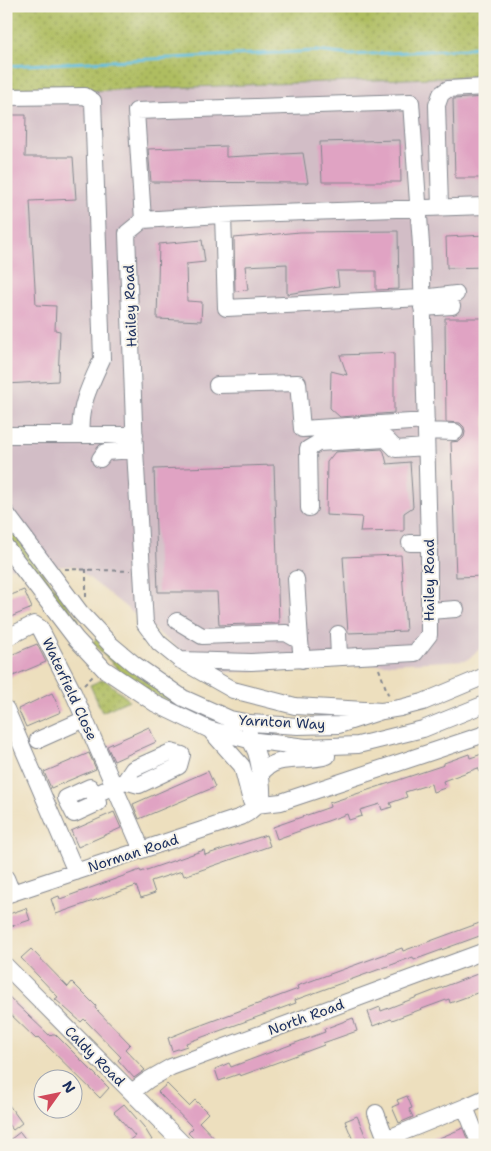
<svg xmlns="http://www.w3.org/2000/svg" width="491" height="1151" font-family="'Shantell Sans',sans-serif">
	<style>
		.industrial { fill: #d2bdc6 }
		.green { fill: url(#green-dots); stroke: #65765f }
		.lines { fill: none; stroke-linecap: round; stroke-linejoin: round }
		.stream { stroke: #62bfe0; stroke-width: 3 }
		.building { fill: #e0a3c3 }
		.minor-casing { stroke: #84878e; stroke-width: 18 }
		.path { stroke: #84878e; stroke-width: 2; stroke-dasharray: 4 4; stroke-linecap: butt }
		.minor { stroke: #fff; stroke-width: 16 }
		.labels { text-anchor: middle; stroke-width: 4; stroke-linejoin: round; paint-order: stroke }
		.street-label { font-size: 14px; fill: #1b2f5e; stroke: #f7f3e8 }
	</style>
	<defs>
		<pattern id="green-dots" width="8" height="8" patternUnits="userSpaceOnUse" patternTransform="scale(1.25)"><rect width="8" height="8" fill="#afbd60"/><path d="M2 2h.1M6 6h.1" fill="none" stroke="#8e9a52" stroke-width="1.8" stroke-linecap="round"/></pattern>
	</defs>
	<rect width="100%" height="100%" fill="#f7f3e8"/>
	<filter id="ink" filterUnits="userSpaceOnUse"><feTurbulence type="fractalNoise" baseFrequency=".02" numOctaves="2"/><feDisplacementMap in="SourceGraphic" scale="10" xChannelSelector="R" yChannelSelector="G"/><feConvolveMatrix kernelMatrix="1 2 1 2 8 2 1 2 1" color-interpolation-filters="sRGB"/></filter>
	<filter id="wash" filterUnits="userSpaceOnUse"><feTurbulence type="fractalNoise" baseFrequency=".0096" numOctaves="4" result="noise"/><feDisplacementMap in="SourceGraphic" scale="20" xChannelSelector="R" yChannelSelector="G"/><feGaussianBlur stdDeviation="1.12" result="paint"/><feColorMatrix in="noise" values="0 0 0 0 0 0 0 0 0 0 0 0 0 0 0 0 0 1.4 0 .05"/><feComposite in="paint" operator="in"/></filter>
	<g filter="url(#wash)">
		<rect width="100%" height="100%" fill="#eddfbe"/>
		<path class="industrial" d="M485,76V644L467,660L209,673L74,566L6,568V88Z"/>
		<path class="green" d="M6,6H485V76L6,94Z
			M6,523L79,620L74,624L12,543L6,535Z
			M97,638C117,663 135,673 161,691C171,698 181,707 191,715L129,680L92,643Z
			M104,679L129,700L102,712L90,685Z"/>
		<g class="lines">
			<path class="stream" d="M6,66L317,51L350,55L465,49L485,45"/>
		</g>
		<g id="blocks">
			<path class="building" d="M485,97V178H455L453,99Z
				M6,115H26L25,157H73L76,199L30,201L36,305L56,306L55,330L60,331L58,381L6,384Z
				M400,140L401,182H322L320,142Z
				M226,146V157L303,153L308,183L151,182L148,149Z
				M398,231L399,289L376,290V271H337L339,286L287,294V264L245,266L248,290L235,291L234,238L300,232Z
				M485,235V267L447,268L446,237Z
				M202,240L205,262L186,264L187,301L202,302L201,321L157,319L159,244Z
				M445,318H485V576L456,577L451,442L460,441L464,437L465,432L464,427L460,423L446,422Z
				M394,353V413L340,417L330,408L331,371L347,375L340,355Z
				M382,449L384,452L387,464L410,462L413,507L404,513V531L360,532L362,517L326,515L327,462L335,452Z
				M274,465L279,623L219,625L217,592H158L154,469Z
				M401,555L406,631L348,633L343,557Z
				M24,590L32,608L6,619V597Z
				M37,644L46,662L6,679V657Z
				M52,693L61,712L26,727L18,709Z
				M149,727L156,742L114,761L107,746Z
				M89,753L96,769L51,788L44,772Z
				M485,753V783L478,768L443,781L445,788L433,792L431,784L405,792L407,797L390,803L392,807L382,810L380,804L360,810L362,816L349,820L347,814L277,839L273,827L330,807L329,803L444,765V763L469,754L470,758Z
				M208,771L215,787L139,819L133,804Z
				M114,812L121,828L78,847L71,831Z
				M266,835L270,846L184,876L182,871L151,881L155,893L141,898L136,886L56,914L51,899L59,896L60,899L140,870L141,872L204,850L205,855Z
				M26,908L30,920L6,928V915Z
				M485,921V934L414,960L413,957L295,1000L296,1003L186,1043L187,1046L172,1051L168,1038L188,1030L298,989L297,986L402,948L403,951Z
				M31,949L68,987L72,982L96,1006L95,1008L130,1044L125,1049L145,1070L134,1078L118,1060L121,1057L84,1019L81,1022L55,999L58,997L21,958Z
				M485,971V990L450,1003L449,999L392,1020L391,1019L373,1026L368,1012L380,1007L381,1011Z
				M6,994L50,1036L52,1034H55L109,1088L100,1098L38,1037L36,1039L6,1010Z
				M353,1018L357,1031L323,1043L324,1045L251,1072L240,1076L239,1074L219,1081L215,1069L229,1063L231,1067L325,1032L324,1029Z
				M167,1084L189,1106L195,1100L208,1113L199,1122L221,1145H200L188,1133L193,1128L158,1092Z
				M407,1096L412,1108L409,1109L413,1117L399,1123L392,1107L399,1104L397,1100Z
				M6,1101L22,1123L13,1130L6,1122Z
				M124,1104L144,1127L152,1140L146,1145H123L135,1136L114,1112Z
				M357,1116L363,1130L369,1145H355L345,1121Z
				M463,1128L468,1141L459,1145H423Z
				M20,1132L30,1145H15L11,1139Z"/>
		</g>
	</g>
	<g filter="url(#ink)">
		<use href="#blocks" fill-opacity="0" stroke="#84878e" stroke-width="1"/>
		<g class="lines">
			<g class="minor-casing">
				<path id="minor" d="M6,97L85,96L93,101L102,359C91,383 78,408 81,434
					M440,207L437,105L441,94L448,89L485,87
					M223,215L226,308L422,298L456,294
					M143,220L136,111L411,102L421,245L429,543V635L415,653L251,662L180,660
					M422,308L452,306
					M217,385L298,383L302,429L426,421
					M426,431L455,432
					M6,435H135
					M100,459L105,452L135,450
					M309,508L308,449L318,443L386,439L396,449L426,447
					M6,513L80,612L110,644L134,664L183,698L230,719L250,723L298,726L339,725L382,711L400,708L423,702L485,676
					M410,543H429
					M6,547L76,639L104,669L156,704L208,729L249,740L306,747L358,745L423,729L485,704
					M296,579L300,641
					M429,611L456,609
					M177,621L202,636L286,633L300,641L302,660
					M338,634L339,657
					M6,638L34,624L40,628L72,690L142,850
					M6,709L76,872
					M382,711L295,706L233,690L180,660L159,643L145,624L135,450L127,233L143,220L220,215L485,206
					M210,730L242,766L251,801L256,805L281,802L485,734
					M38,740L85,719
					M260,775C276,752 304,764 327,756
					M94,795L90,787L66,798L74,814L98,803L94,795L125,781L139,785L179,766L182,755L171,752L133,769L125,781
					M6,878L12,893
					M6,895L241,817L248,813L262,801C263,788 260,764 256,752C253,744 249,741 249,733
					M6,966L184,1145
					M132,1092L148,1080L171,1067L485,951
					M376,1113L386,1139
					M389,1145L386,1139L465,1107
					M480,1145L465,1107L485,1098"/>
			</g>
			<path class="path" d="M65,569L130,571
				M86,597V569
				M379,669L389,697
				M84,685L93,676"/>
			<use href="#minor" class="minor"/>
		</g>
	</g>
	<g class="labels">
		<g class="street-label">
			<text transform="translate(130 306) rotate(-92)" y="5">Hailey Road</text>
			<text transform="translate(429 580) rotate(-90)" y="5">Hailey Road</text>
			<text transform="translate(70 689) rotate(65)" y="5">Waterfield Close</text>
			<text transform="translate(282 722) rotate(3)" y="5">Yarnton Way</text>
			<text transform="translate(133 853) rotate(-18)" y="5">Norman Road</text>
			<text transform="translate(306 1017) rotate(-20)" y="5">North Road</text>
			<text transform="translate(95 1056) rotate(45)" y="5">Caldy Road</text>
		</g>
	</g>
	<rect width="491" height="1151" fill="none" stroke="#f7f3e8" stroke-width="25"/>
	<g transform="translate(58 1094) rotate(57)"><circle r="24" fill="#f7f3e8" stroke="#9fa5b1"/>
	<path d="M0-4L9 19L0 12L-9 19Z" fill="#d1495b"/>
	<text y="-8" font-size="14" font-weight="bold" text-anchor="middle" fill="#1b2f5e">N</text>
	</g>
</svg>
